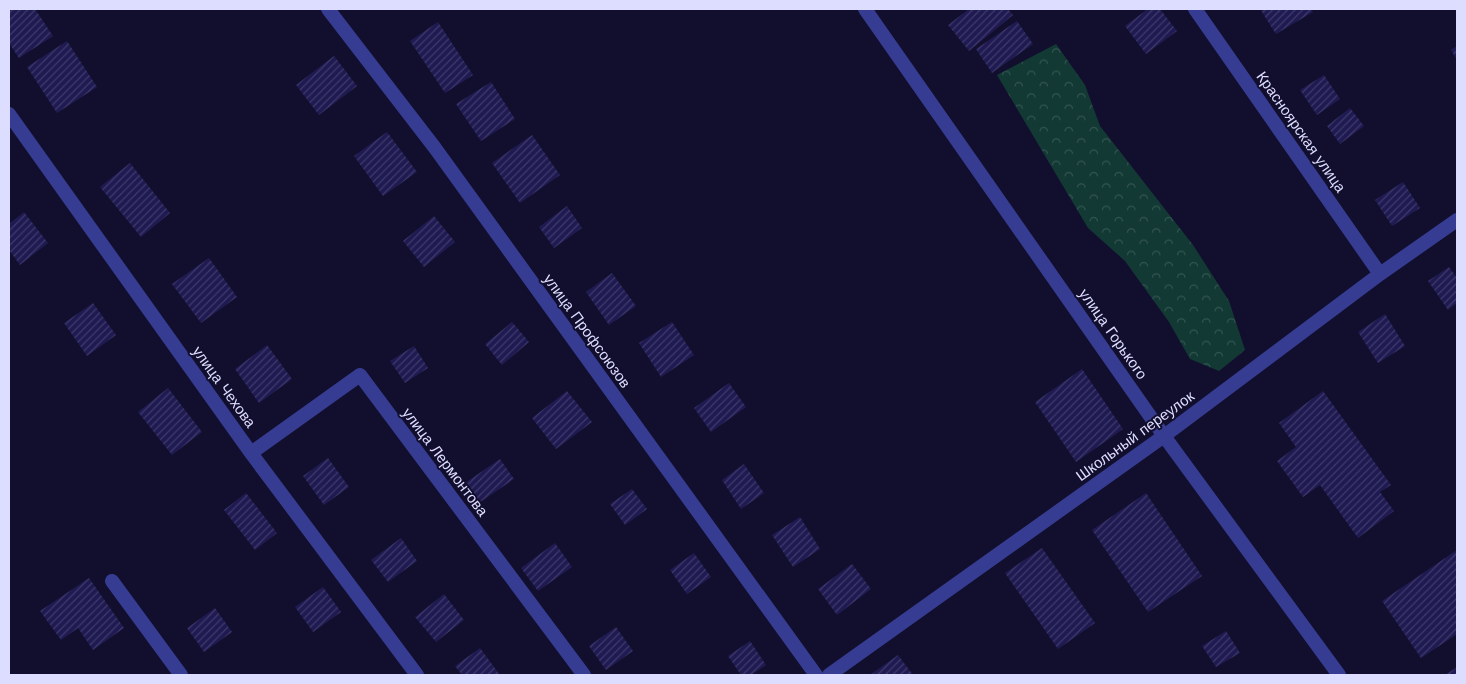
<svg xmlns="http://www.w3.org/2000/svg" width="1466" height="684" font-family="'Work Sans',sans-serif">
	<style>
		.forest { fill: url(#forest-crowns) }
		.building { fill: url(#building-hatch) }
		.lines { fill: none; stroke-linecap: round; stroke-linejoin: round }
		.minor { stroke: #363c91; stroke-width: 14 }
		.tertiary { stroke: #363c91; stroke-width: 14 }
		.labels { text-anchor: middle; stroke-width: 4; stroke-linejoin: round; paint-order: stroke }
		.street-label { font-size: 15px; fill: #ddf; stroke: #120f2e }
	</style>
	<defs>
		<pattern id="forest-crowns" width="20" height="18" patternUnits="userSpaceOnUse" patternTransform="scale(1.25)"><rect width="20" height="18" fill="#123934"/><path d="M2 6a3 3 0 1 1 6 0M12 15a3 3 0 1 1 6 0" fill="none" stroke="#345552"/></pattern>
		<pattern id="building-hatch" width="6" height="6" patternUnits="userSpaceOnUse" patternTransform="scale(1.25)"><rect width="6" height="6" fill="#1f1a51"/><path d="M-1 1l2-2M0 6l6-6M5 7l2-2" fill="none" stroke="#3f3b6b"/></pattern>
	</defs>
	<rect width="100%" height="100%" fill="#120f2e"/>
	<path class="forest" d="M1056,44L1085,85L1100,126L1193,245L1229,301L1245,350L1219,371L1190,359L1169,322L1125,261L1088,228L997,75Z"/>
	<path class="building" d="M9,9H35L53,36L19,58L9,43Z
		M969,9H1008L1013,15L969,51L948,25Z
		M1148,9H1160L1177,31L1146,54L1125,26Z
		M1260,9H1311L1313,12L1276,34Z
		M1017,21L1033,44L992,73L976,49Z
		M438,22L473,75L445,93L410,41Z
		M67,41L97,87L57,113L27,67Z
		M1457,46V60L1451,50Z
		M334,56L357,86L319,115L296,85Z
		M1324,75L1340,99L1317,115L1300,90Z
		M491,82L515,119L481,141L456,104Z
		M1350,108L1364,126L1340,144L1327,126Z
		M387,132L417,172L383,196L354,156Z
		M532,135L560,175L520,203L492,163Z
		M130,163L170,213L141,237L100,187Z
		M1403,182L1420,208L1392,226L1375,200Z
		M567,206L582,228L554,248L539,227Z
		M24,212L48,243L20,265L9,250V224Z
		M434,216L455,242L424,267L403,241Z
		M209,258L237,297L201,323L172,284Z
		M1449,267L1457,278V303L1448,310L1428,281Z
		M612,273L636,306L609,325L586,292Z
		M93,303L116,335L87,356L64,323Z
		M1385,314L1405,346L1378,363L1358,332Z
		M512,322L529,342L502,365L485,344Z
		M672,322L694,355L661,377L639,343Z
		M267,345L292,379L259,403L235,369Z
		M414,346L428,368L405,383L390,361Z
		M1082,369L1123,429L1076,462L1035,402Z
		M729,383L746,407L711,432L694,408Z
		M168,388L202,432L172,455L138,412Z
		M567,391L592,422L556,449L532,418Z
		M1323,391L1391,485L1380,492L1394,511L1358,538L1320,485L1303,497L1277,461L1296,447L1279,423Z
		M328,458L349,487L324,505L303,476Z
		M500,459L514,479L479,503L465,483Z
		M744,464L764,493L741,509L722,480Z
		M632,489L647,509L625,525L610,504Z
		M246,493L277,533L255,550L224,510Z
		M1146,493L1202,576L1148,612L1092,530Z
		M800,517L820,549L793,567L772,535Z
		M401,538L417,561L388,582L371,560Z
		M555,543L572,567L538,591L521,568Z
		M1042,548L1095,623L1058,649L1005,573Z
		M1457,550V634L1421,658L1382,601Z
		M694,553L711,577L687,594L670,570Z
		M852,564L871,589L837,615L818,589Z
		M89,578L124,628L93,650L78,628L61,640L40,611Z
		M323,587L341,612L313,632L295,607Z
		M444,594L464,620L436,642L415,617Z
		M215,608L232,632L204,652L187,628Z
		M616,627L633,651L606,670L589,646Z
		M1226,631L1240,653L1216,667L1202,646Z
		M750,641L766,665L751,675H741L728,656Z
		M480,648L500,675H462L455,666Z
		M898,655L913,675H870Z
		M1457,667V675H1445Z"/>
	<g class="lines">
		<path class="minor" d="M328,9L435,148L816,675
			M1195,9L1380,274
			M9,114L251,453L417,675
			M251,453L360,375L584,675
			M112,581L181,675
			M829,675L1164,436L1380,274L1457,220"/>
		<path class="tertiary" d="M865,9L1164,436L1339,675"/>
	</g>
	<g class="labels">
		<g class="street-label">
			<text transform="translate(1301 132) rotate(55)" y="5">Красноярская улица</text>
			<text transform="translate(587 331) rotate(54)" y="5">улица Профсоюзов</text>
			<text transform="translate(1113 334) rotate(55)" y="5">улица Горького</text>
			<text transform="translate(224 387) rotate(54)" y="5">улица Чехова</text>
			<text transform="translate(1135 436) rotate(-36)" y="5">Школьный переулок</text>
			<text transform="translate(445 462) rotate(53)" y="5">улица Лермонтова</text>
		</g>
	</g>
	<rect width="1466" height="684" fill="none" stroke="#ddddff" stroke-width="20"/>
</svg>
